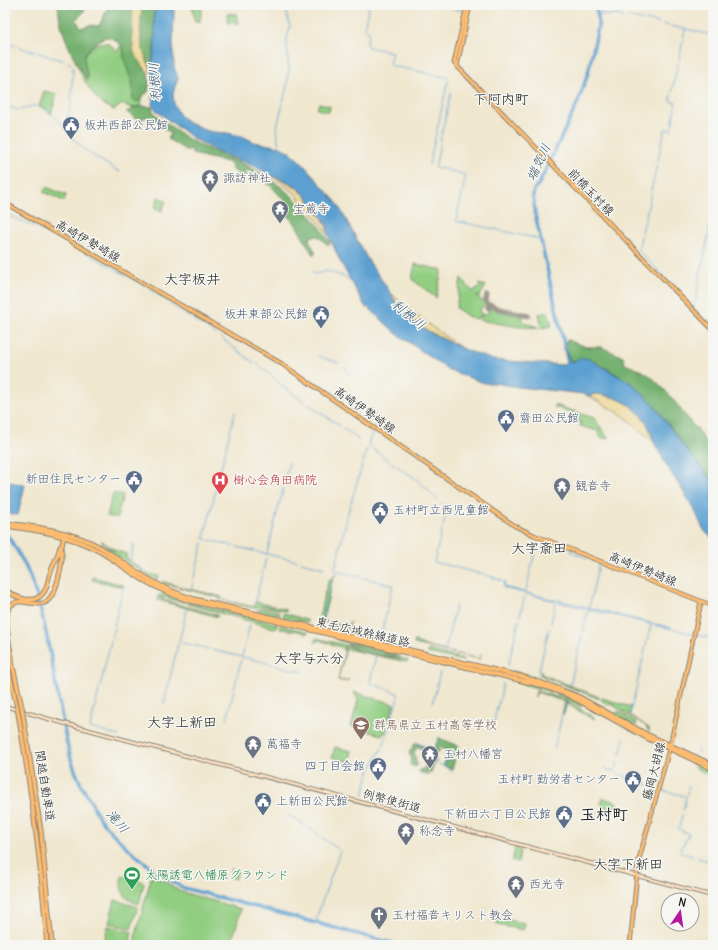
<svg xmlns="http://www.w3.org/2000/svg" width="718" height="950" font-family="Delius,'Klee One',sans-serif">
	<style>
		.green { fill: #92ce82; stroke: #57754f }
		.forest { fill: #75b170; stroke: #486646 }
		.sand { fill: #eeda9e; stroke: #857b5d }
		.water { fill: #5ca0d1; stroke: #3c5e76 }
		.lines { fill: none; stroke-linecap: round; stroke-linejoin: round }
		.stream { stroke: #5ca0d1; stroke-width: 1 }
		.river { stroke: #5ca0d1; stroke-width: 3.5 }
		.taxiway { stroke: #868276; stroke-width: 5.5 }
		.secondary-casing { stroke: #868276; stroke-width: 4.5 }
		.primary-casing { stroke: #868276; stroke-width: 5 }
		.highway-casing { stroke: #868276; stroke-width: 5.5 }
		.secondary { stroke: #ffe4c6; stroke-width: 2.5 }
		.primary { stroke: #febc70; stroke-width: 3 }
		.highway { stroke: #febc70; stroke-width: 3.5 }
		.highway-bridge-casing { stroke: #868276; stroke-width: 5.5; stroke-linecap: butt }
		.highway-bridge { stroke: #febc70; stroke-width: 3.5 }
		.labels { text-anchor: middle; stroke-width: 3; stroke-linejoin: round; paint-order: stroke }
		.service-label { font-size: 12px; fill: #4e5e75; stroke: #f6f6f2; text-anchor: end }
		.worship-label { font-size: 12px; fill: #5b616d; stroke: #f6f6f2; text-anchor: start }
		.street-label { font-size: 12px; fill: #1c1c1c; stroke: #f6f6f2 }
		.health-label { font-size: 12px; fill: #be3a42; stroke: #f6f6f2; text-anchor: start }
		.education-label { font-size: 12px; fill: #785e54; stroke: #f6f6f2; text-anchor: start }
		.leisure-label { font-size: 12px; fill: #27864d; stroke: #f6f6f2; text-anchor: start }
		.water-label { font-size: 13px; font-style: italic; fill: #39576d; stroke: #f6f6f2 }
		.quarter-label { font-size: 14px; fill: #1c1c1c; stroke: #f6f6f2 }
		.district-label { font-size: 16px; font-weight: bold; fill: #1c1c1c; stroke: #f6f6f2 }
	</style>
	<rect width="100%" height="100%" fill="#f6f6f2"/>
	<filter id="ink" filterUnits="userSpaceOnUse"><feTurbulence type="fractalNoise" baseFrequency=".025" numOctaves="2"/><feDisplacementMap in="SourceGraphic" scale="8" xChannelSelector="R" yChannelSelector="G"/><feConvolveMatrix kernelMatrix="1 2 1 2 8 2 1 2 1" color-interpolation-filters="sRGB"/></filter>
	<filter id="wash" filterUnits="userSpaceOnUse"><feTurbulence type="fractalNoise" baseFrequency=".012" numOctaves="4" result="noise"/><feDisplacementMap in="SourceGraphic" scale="16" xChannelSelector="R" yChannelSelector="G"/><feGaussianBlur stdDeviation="0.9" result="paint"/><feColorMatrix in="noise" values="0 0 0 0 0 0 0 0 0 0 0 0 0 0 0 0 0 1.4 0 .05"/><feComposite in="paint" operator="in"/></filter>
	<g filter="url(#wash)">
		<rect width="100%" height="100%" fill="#f0e7cf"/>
		<path class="green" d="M192,6H200L202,9L200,22L195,21Z
			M227,14H236L239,23H228Z
			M101,43H108L117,51L121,45L123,46L124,57L129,60L142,104C135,109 129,108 122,104L114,110C91,100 86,82 75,61L85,56C87,49 95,44 101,43Z
			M44,91L57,94L51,114L44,108L39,106Z
			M319,103L330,106L329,112L317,109Z
			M46,187L66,195L64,201L43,192Z
			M158,197L166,201L162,211L155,209Z
			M415,264L442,270L436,298L412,279Z
			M461,278L473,292L475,289L477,290L480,286L478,284L486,286L479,297L476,296L486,304L484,305L479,311L482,314L477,319L469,317L456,308Z
			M490,306L496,310L522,316L524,322L540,328L519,327L479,320L483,314L486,315L490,309Z
			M548,312L552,326L542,328L539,314Z
			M555,405L594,418L608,438L607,439L600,437L598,431L580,426L581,422L577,421L579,415L554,407Z
			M113,493L123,495L117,518L107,516Z
			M101,541L117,551L127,554L126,558L148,574L159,576L158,579L155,580L105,548L101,544L115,551Z
			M335,575H336L333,578L323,620C330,624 340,624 348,626L350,622L349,628L324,622L319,618L323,599L329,579H331Z
			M93,577L123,585V587L92,580Z
			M162,581L177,586L222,597L221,600L217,597L163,583Z
			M162,593L185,602H184L168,599L167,597H165L164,599L162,598Z
			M159,594L163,600L217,615L218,617L158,600Z
			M223,600L253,607L256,602L286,609V611L262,606L253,608Z
			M187,602L277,624V627L274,628L188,604Z
			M262,608L279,612L280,616L256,611Z
			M284,613L307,620L308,623L283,617Z
			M280,625L308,632L307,634L298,631L280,629Z
			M330,627L378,638V641L330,630Z
			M316,638L345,645L343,651V648L319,640L315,643Z
			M338,638L395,651V652L394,654L338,640Z
			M415,640L416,642L429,647L479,659L481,654L479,659L414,644Z
			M347,644L401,657L381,655L356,649Z
			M346,645L358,651L381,656L405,659L408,660L407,662L346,649L338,679L343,681L349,680L343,681L338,680Z
			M428,650L463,659L464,660L463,661L427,653Z
			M432,661L469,670L468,671L432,663Z
			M512,671L533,676L579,695L512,673Z
			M541,671V674L599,697V699L540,675Z
			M517,681C541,686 562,694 583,705L581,707L555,693L518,683Z
			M536,691L560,698L594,717V719L587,716V714L578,711L567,703L564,714H562L565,702L537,692L535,697Z
			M354,692L394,704C392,713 385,727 385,733L381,735L351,726L358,700Z
			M602,698L631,707L630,715L649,728V732L646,726L611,704L608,705L601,700Z
			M617,712H620L637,723L636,726L617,716Z
			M335,747L352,751L349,762L332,757Z
			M691,762L713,771V777L696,768Z
			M602,798L617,802L615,810L603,807L601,803Z
			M516,846L521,847L518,863L512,861Z
			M231,869L238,871L235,879L229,877Z
			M152,874L182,892L241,909L231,945H133Z
			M122,876L143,882L144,883L139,904C125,900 118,890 122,876Z
			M115,900L138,907L131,929L109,923Z
			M497,918L525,923L523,930L498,925V924L496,923Z
			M108,926L132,932L129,945H103Z"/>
		<path class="forest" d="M58,5H85L84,12L76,20L81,28L90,25L99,26L109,5H133L139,62L148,73L149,80V89L147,93L143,95L140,101L137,102L133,99L132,88L133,86L124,59L123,47C119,43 113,37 107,37C101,38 86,49 85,54C83,61 87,72 88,79L87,80L79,65L76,62C67,44 59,25 58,5Z
			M146,6L152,7C159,23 154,51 151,68C139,49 139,30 142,9Z
			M141,106L152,107L153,111L156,115C169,125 181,136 196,143C221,156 250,164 273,181C297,198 315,219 331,243L328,245L318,236H312L309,240L316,253L313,255L293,220L282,211L287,203L271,186L245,169L244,173L251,178L246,176L237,185L233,183L238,173L231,169L233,166L227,162L192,154V149H190L187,151L168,139L171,133L144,116L141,123L127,112V111H129L131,109Z
			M568,340L586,347H601L623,357L625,364C634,368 642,370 650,376C667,389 682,412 695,428H697L709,448V455L713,460V482L683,445L651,401L631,383L606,368L574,361H570L565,346L566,341Z
			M439,738L459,746L452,769L444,766L445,761H449L451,757L449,755H444L445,752L441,747L439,749V752H435C433,756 436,760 436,762L430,759V756L428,754L427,750L417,747L414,753L417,765L416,767L410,765L412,759L409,753L415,743L432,750L431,755Z
			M429,759L435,763L431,773L428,771L427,772L429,774L428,775L419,772V770L424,769L427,760Z"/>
		<path class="sand" d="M133,5H156L154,15L152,7L146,6L142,9C139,30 139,49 151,68L148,73L134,53L132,36Z
			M272,176C279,179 288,181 294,186C310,197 327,217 329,236L318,220L304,205L295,193Z
			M390,292L413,313L461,348C434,334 403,321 390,292Z
			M594,394C615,394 637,406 648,425C651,430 652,437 654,442L624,416L589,396Z"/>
		<path class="water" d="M156,5H173L174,12L173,42L174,67L178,78L173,94L174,104L179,114L187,122L205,130L213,132L227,133L242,136L254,142L280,147L290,152L303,164L337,203L368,260L390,292L398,306L413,321L429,332L461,348L493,360L563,365L567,363L563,346H565L570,361L571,362L582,358L589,359L631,383L651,401L683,445L713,482V539C700,529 701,522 694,509C681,486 665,466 654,442C650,433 649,423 641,415C632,405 620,398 607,396C600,394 595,393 589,396L583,394L566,392L518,387L496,383H484L449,370L397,334L368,307L366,308L340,261L329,236L328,230L323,219L304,194L294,185L284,180L272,176L256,167L216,151L194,139L159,113L152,105L155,82L151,68L154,53L155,37L154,15Z
			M5,481L25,485L18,515L5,513Z"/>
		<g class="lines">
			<path class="stream" d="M369,5L364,29L369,31
				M437,5L463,11
				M601,5V13
				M597,14H599
				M597,15H618L623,17
				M626,17L642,20
				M645,20L659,23
				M662,24L713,35
				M369,33L367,43L368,47L392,52L389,65
				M5,43L15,46
				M18,47L65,61
				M679,60L685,30
				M68,62L71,64
				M392,66L449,78
				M672,92L678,63
				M671,95L670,101L676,102L672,127
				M71,104L73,67
				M5,106L19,110
				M21,110C25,109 29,106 33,106C49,106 60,123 69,133
				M65,125L71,105
				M71,136C84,152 103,162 120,172
				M440,141L451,93
				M440,144L435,167L466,175L456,221L535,238L541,241
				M280,147L278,140L277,127L287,86L289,69L287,46V38L290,27L285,5
				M429,165L448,81
				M651,191L665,129L672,130
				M651,194L638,250L665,278
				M5,214L59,237L145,286
				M312,272L316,274L327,271L340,275L347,278L354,285
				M668,281L713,327
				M149,288L168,302
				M170,304L201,325
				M694,307L713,213
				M204,326L217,335
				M220,337L254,363
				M318,356L321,357
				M323,358L339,363
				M257,364L272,376L282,386L305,402
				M345,367L350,375
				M308,404L340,426
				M373,410L376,418
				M377,420L378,426
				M343,428L359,440
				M368,444L372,434L378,433
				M369,446L389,461
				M391,462L419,481
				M220,472L235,412
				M217,483L220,473
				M421,483L445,507
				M283,487L289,463
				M351,503L367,449
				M446,514L447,508
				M443,526L445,517
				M442,530L434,562L481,574
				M207,540L204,538L217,485
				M209,540L230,545
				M231,546H234
				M237,547L297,561
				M570,551L599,563L589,608
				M267,554L283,489
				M130,561L134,544
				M301,562L324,568
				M335,568L350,505
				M336,571L361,577
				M483,574L503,581
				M363,578L393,585L381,635
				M505,581L504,587L555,600
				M504,583V588L556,601
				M191,590L203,543
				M526,591L535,551
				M558,600L619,615
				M558,602L672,629
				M255,603L266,558
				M187,608L179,642L209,649
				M520,616L525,595
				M621,616L672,628
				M322,619L332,578
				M551,623L556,602
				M114,626L124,585
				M674,629L692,634
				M583,631L588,610
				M696,635L710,638
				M712,638H713
				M315,641L317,639
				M212,650L272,664
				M445,650L456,605
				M242,656L250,625
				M275,665L303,672
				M508,666L519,620
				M538,674L549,629
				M370,681L376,656
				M370,683L398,693V698
				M570,685L582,635
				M100,687L114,628
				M99,690L90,728L119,736
				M500,698L503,683
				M433,702L440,672
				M164,703L178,644
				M563,714L566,702
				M630,714L651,625
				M495,716L499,700
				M227,719L241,660
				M495,719V717
				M494,723V720
				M558,733L562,715
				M416,742L433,750
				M383,746L397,700
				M554,749L557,736
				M697,753L698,750
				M620,755L624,738
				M436,763L429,759L439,737
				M439,764L452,770
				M443,766C444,763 445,759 446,756H450L449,761L445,760
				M371,768L382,748
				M604,768L615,772L618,762
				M617,773L627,777
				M628,778L656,788
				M688,789L689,786
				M661,790L684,796
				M687,794L688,791
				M363,796L370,770
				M685,802L686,796
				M683,810L685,803
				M288,816L297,820L338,849
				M679,828L682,815
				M678,829L689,834L680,850
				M680,852L695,857
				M698,858L712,862
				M318,924L319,921L316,919L340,851"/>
			<path class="river" d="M565,349L535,214L533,195L534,190L540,182L578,102L588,73L598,27V16L595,5
				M5,532C16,548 27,566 33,585C48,628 53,674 62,718C67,747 73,774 89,798C93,805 96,813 100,819C111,833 124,845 137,856C152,868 166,880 184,888L399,945"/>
			<path class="taxiway" d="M487,296L486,300L488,306
				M487,308L490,305L499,309L529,315"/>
		</g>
	</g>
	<g filter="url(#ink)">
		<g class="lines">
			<g class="secondary-casing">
				<path id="secondary" d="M5,706L59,722L713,896"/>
			</g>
			<g class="primary-casing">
				<path id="primary" d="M467,5L454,63L713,330
					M457,66L470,5
					M5,203L282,364L515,526L534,535L713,606
					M630,945L638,863L670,746L701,602"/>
			</g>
			<g class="highway-casing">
				<path id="highway" d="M5,523C38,527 71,531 100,547C117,557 132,570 149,579C163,588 178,594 194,599L524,677L559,689L579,697L648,735L713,765
					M5,526C38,530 69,535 99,551C113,559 126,569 140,578C154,587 170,594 187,600L540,685L566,694L585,704L649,739L713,769
					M5,589C15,598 35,606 44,592C48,586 48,578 51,571C54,563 58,556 60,547
					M5,632L8,645
					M5,654L17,707
					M11,658L22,708
					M12,659C10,650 4,618 8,610C15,594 32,607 44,603C56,598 61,570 62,558C62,555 61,552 61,549C62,544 64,539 64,534
					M18,712C31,789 42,867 47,945
					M23,714L41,832L52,945"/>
			</g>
			<use href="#secondary" class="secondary"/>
			<use href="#primary" class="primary"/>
			<use href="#highway" class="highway"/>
			<g class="highway-bridge-casing">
				<path id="highway-bridge" d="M17,707L18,712
					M22,708L23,714"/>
			</g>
			<use href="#highway-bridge" class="highway-bridge"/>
		</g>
	</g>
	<defs>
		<g id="civic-pin" transform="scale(0.9)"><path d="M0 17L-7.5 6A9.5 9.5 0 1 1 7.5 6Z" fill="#5c6f8a" stroke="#f6f6f2"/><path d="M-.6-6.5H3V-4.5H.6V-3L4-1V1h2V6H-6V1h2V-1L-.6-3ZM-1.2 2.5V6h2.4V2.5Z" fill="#fff"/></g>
		<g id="temple-pin" transform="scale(0.9)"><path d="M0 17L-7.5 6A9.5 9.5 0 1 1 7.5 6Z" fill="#6b7280" stroke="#f6f6f2"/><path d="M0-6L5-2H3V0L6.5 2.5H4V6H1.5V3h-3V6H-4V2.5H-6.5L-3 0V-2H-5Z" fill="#fff"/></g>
		<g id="hospital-pin" transform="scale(0.9)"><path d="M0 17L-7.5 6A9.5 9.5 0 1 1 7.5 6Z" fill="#e0444e" stroke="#f6f6f2"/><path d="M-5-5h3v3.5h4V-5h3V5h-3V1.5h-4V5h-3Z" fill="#fff"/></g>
		<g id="school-pin" transform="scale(0.9)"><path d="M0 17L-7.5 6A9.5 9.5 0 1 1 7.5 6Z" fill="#8d6e63" stroke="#f6f6f2"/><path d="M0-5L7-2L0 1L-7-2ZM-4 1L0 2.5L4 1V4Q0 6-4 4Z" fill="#fff"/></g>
		<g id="stadium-pin" transform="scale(0.9)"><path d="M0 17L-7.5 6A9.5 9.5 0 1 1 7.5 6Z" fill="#2e9e5b" stroke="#f6f6f2"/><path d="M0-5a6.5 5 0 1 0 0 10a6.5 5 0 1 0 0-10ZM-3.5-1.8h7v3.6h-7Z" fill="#fff"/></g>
		<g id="church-pin" transform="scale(0.9)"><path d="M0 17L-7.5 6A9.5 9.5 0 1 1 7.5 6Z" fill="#6b7280" stroke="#f6f6f2"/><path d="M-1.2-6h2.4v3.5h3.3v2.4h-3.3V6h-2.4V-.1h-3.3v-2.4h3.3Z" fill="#fff"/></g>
	</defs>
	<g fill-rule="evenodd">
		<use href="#civic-pin" x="71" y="125"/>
		<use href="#temple-pin" x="210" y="178"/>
		<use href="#temple-pin" x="280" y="209"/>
		<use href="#civic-pin" x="321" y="314"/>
		<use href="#civic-pin" x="506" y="418"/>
		<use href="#civic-pin" x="134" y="479"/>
		<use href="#hospital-pin" x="220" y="480"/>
		<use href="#temple-pin" x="562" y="486"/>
		<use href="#civic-pin" x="380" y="510"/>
		<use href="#school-pin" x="361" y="725"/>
		<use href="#temple-pin" x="253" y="744"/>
		<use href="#temple-pin" x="430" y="754"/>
		<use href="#civic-pin" x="378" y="766"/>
		<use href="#civic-pin" x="633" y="779"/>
		<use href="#civic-pin" x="263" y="801"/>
		<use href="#civic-pin" x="564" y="814"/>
		<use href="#temple-pin" x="406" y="831"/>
		<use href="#stadium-pin" x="132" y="875"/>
		<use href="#temple-pin" x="516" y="884"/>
		<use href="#church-pin" x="379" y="915"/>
	</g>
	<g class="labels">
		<g class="service-label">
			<text x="84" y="129" text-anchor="start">板井西部公民館</text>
			<text x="308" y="318">板井東部公民館</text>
			<text x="519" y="422" text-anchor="start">齋田公民館</text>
			<text x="121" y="483">新田住民センター</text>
			<text x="393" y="514" text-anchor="start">玉村町立西児童館</text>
			<text x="365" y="770">四丁目会館</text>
			<text x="620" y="783">玉村町 勤労者センター</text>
			<text x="276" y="805" text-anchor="start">上新田公民館</text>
			<text x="551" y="818">下新田六丁目公民館</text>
		</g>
		<g class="worship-label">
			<text x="223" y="182">諏訪神社</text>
			<text x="293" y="213">宝蔵寺</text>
			<text x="575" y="490">観音寺</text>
			<text x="266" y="748">萬福寺</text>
			<text x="443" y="758">玉村八幡宮</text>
			<text x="419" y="835">称念寺</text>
			<text x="529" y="888">西光寺</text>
			<text x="392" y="919">玉村福音キリスト教会</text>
		</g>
		<g class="street-label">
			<text transform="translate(591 192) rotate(46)" y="4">前橋玉村線</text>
			<text transform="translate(88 241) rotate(30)" y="4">高崎伊勢崎線</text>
			<text transform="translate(365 410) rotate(35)" y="4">高崎伊勢崎線</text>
			<text transform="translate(643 569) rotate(22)" y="4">高崎伊勢崎線</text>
			<text transform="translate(363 632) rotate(13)" y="4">東毛広域幹線道路</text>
			<text transform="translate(654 771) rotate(-76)" y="4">藤岡大胡線</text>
			<text transform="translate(45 786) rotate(81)" y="4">関越自動車道</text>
			<text transform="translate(392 801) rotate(15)" y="4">例幣使街道</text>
		</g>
		<g class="health-label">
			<text x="233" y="484">樹心会角田病院</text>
		</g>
		<g class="education-label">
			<text x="374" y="729">群馬県立 玉村高等学校</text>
		</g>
		<g class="leisure-label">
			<text x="145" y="879">太陽誘電八幡原グラウンド</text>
		</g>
		<g class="water-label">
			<text transform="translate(154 82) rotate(-94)" y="5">利根川</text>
			<text transform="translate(538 162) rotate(-64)" y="5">端気川</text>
			<text transform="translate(409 314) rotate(39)" y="5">利根川</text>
			<text transform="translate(118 821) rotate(50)" y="5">滝川</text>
		</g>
		<g class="quarter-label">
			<text x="501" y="104">下阿内町</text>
			<text x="192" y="284">大字板井</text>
			<text x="539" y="553">大字斎田</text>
			<text x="309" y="663">大字与六分</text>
			<text x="182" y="727">大字上新田</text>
			<text x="628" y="869">大字下新田</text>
		</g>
		<g class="district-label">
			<text x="604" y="820">玉村町</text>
		</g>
	</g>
	<rect width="718" height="950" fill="none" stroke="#f6f6f2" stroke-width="20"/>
	<g transform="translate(680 912) rotate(13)"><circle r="19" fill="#f6f6f2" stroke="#9f9f9c"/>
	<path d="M0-3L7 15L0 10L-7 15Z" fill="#b5179e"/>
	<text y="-6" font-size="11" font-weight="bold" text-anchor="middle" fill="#1c1c1c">N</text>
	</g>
</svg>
